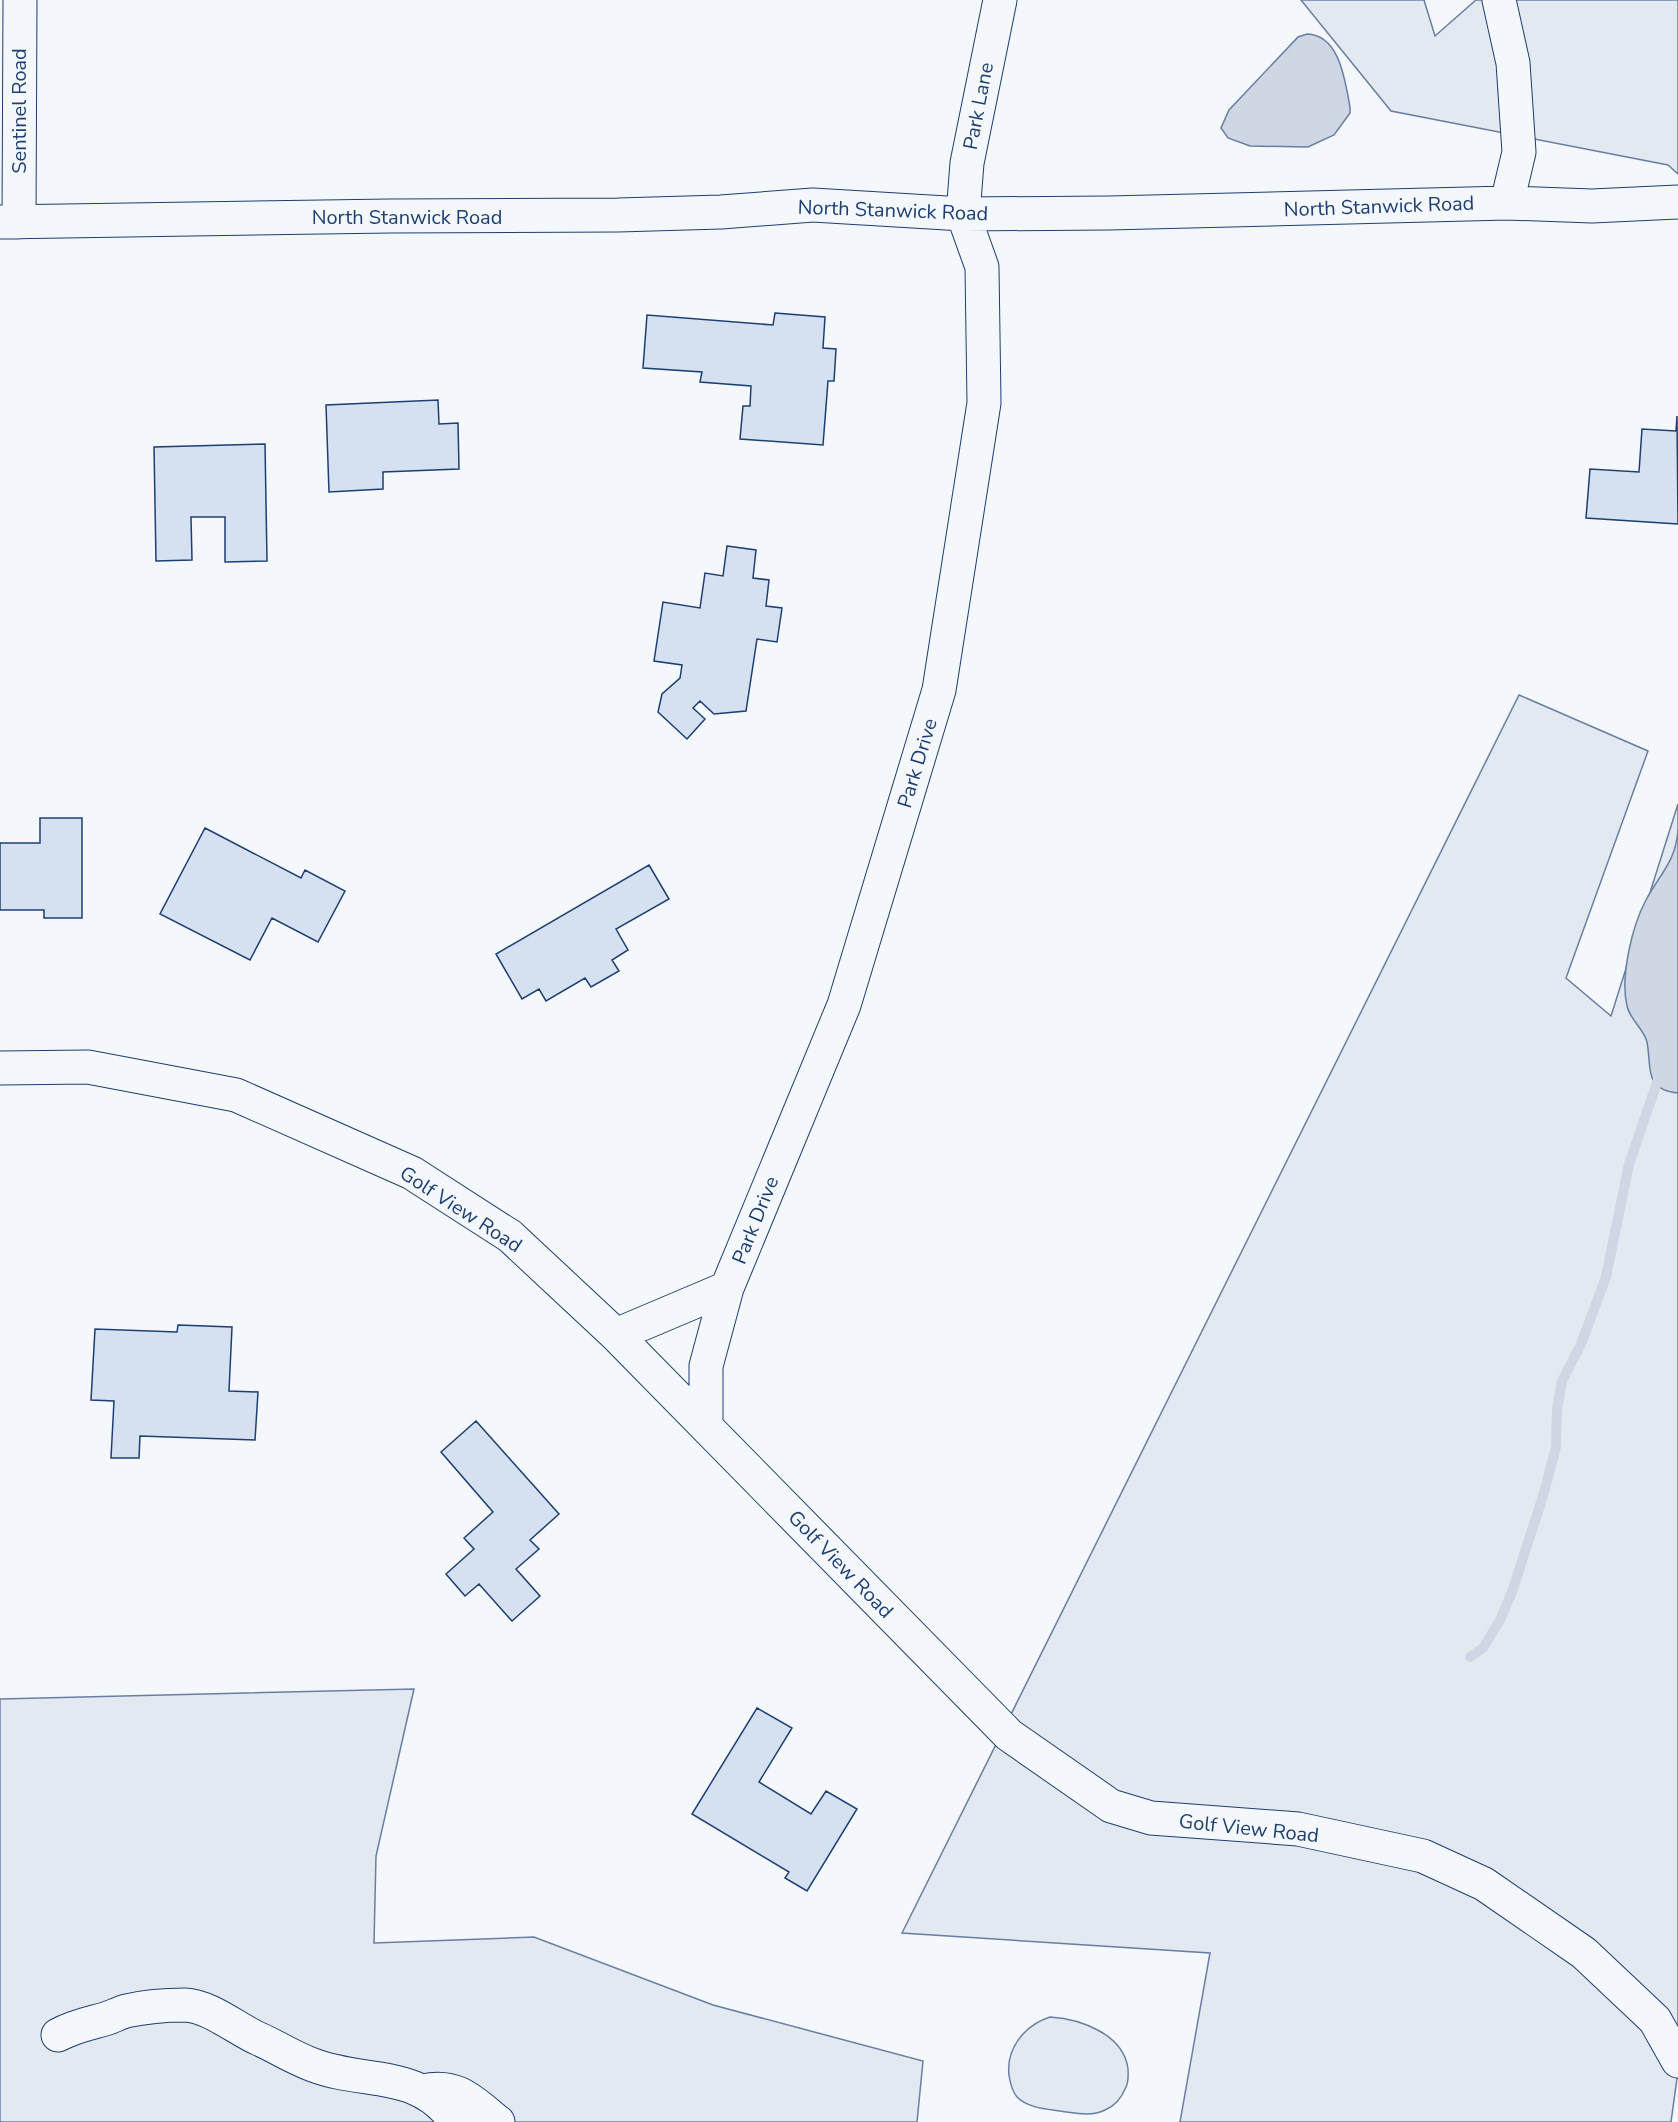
<svg xmlns="http://www.w3.org/2000/svg" width="1678" height="2122" font-family="'Nunito Sans',sans-serif">
	<style>
		.green { fill: #e3e9f0; stroke: #687fa3; stroke-width: 1.5 }
		.water { fill: #cfd7e4; stroke: #687fa3; stroke-width: 1.5 }
		.lines { fill: none; stroke-linecap: round; stroke-linejoin: round }
		.stream { stroke: #cfd7e4; stroke-width: 10 }
		.building { fill: #d5e0f0; stroke: #1d3f73; stroke-width: 1.5 }
		.minor-casing { stroke: #1d3f73; stroke-width: 35 }
		.minor { stroke: #f4f7fb; stroke-width: 33 }
		.labels { text-anchor: middle; stroke-width: 4.5; stroke-linejoin: round; paint-order: stroke }
		.street-label { font-size: 20px; fill: #1d3f73; stroke: #f4f7fb }
	</style>
	<rect width="100%" height="100%" fill="#f4f7fb"/>
	<path class="green" d="M1301,0H1424L1435,36L1476,0H1678V174L1668,165L1391,111Z
		M1519,695L1648,751L1566,978L1611,1016L1678,804V2071L1671,2122H1180L1210,1953L902,1933Z
		M414,1689L376,1856L374,1943L534,1937L713,2005L923,2061L917,2122H0V1699Z
		M1050,2017C1082,2019 1124,2035 1128,2069C1128,2076 1129,2081 1126,2087C1122,2097 1115,2106 1105,2110C1091,2117 1075,2113 1060,2111C1046,2109 1028,2108 1017,2097C1012,2091 1010,2082 1009,2075C1006,2048 1025,2025 1050,2017Z"/>
	<path class="water" d="M1307,34C1340,35 1345,81 1350,107V113L1334,135L1308,147L1250,146L1228,138L1221,128L1229,110L1298,37Z
		M1678,830V1093C1643,1089 1652,1068 1647,1042C1644,1029 1630,1020 1627,1006C1620,977 1632,926 1646,900C1660,874 1676,861 1678,830Z"/>
	<g class="lines">
		<path class="stream" d="M1470,1657L1483,1648L1500,1620L1512,1592L1543,1496L1556,1447L1557,1409L1562,1381L1581,1344L1606,1277L1629,1164L1660,1074"/>
	</g>
	<path class="building" d="M775,313L825,317L823,348L836,349L834,381H828L823,445L740,439L743,406H750L751,386L700,382L702,372L643,368L647,315L773,325Z
		M438,400L439,424L458,423L459,469L383,472V489L329,492L326,405Z
		M1677,416L1678,524L1586,518L1590,469L1639,472L1642,429L1676,431Z
		M265,444L267,561L225,562V517H191L192,560L156,561L154,447Z
		M727,546L756,550L753,578L769,580L766,606L782,608L777,642L757,639L746,711L714,714L700,701L693,708L705,719L687,739L658,712L662,694L680,678L682,665L654,661L663,602L700,608L705,573L723,576Z
		M40,818H82V918H44V910H0V843H40Z
		M205,828L301,878L305,870L345,891L318,942L272,918L250,960L160,914Z
		M649,865L669,899L616,929L628,950L612,960L619,971L591,987L585,978L546,1001L539,989L522,999L496,954Z
		M178,1325L232,1327L229,1391L258,1392L255,1440L140,1436L139,1458H111L114,1401L91,1400L95,1329L177,1332Z
		M476,1421L559,1514L530,1540L539,1549L516,1569L540,1596L512,1621L479,1584L465,1596L446,1574L474,1549L464,1538L493,1512L441,1452Z
		M757,1708L792,1728L759,1782L811,1814L826,1791L857,1809L807,1891L785,1878L789,1872L692,1814Z"/>
	<g class="lines">
		<g class="minor-casing">
			<path id="minor" d="M1499,0L1513,63L1519,152L1507,203
				M0,222L390,216L618,215L721,212L813,205L963,214L1109,213L1507,203L1592,206L1678,202
				M19,222L20,0
				M0,1068L88,1067L236,1095L412,1173L510,1236L616,1335L1009,1735L1111,1806L1151,1818L1298,1829L1423,1856L1484,1884L1584,1953L1655,2020L1678,2061
				M616,1335L727,1288
				M706,1426V1366L727,1288L844,1005L939,690L984,403L982,267L963,214L967,163L1000,0
				M58,2035C75,2026 87,2024 105,2019C112,2017 119,2013 126,2011C144,2007 167,2005 185,2005C210,2006 238,2030 259,2039C277,2047 294,2058 313,2065C365,2085 418,2068 456,2122
				M423,2091C457,2083 473,2102 498,2122"/>
		</g>
		<use href="#minor" class="minor"/>
	</g>
	<g class="labels">
		<g class="street-label">
			<text transform="translate(978 106) rotate(-79)" y="7">Park Lane</text>
			<text transform="translate(19 111) rotate(-90)" y="7">Sentinel Road</text>
			<text transform="translate(1379 206) rotate(-2)" y="7">North Stanwick Road</text>
			<text transform="translate(893 210) rotate(2)" y="7">North Stanwick Road</text>
			<text x="407" y="224">North Stanwick Road</text>
			<text transform="translate(917 763) rotate(-73)" y="7">Park Drive</text>
			<text transform="translate(461 1209) rotate(33)" y="7">Golf View Road</text>
			<text transform="translate(755 1220) rotate(-68)" y="7">Park Drive</text>
			<text transform="translate(841 1564) rotate(46)" y="7">Golf View Road</text>
			<text transform="translate(1249 1828) rotate(6)" y="7">Golf View Road</text>
		</g>
	</g>
</svg>
